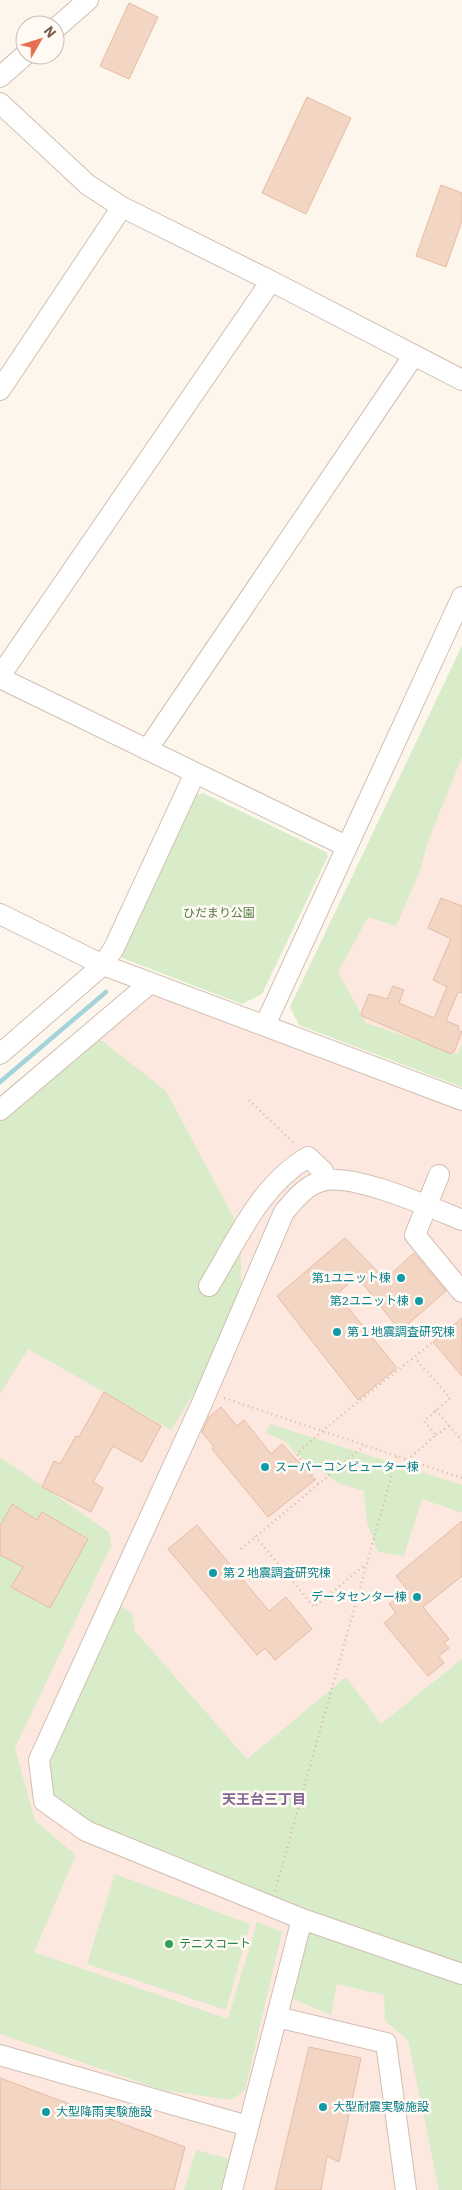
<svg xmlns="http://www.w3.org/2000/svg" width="462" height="2190" font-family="'IBM Plex Sans','Noto Sans JP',sans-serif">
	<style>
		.commercial { fill: #fde8e0 }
		.green { fill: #d8ecc9 }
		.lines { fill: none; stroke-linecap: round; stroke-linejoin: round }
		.stream { stroke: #a5d3da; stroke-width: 4.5 }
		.building { fill: #f3d5c3; stroke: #e6bba3 }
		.minor-casing { stroke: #d1beb0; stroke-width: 22 }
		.path { stroke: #d9b8a5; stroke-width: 2.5; stroke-dasharray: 1 4; stroke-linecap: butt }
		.minor { stroke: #fff; stroke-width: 20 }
		.culture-dot { fill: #0f9aa8; stroke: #fffaf3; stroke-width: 2 }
		.leisure-dot { fill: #2e9e5b; stroke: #fffaf3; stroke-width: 2 }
		.labels { text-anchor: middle; stroke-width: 5; stroke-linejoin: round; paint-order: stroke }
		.park-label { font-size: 12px; fill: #537a41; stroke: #fffaf3 }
		.culture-label { font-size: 12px; fill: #0d838f; stroke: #fffaf3; text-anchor: start }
		.leisure-label { font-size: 12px; fill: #27864d; stroke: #fffaf3; text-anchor: start }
		.neighbourhood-label { font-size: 14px; font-weight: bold; fill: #846695; stroke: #fffaf3 }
	</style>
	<rect width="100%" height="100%" fill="#fdf6ec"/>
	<path class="commercial" d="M462,646V1087L299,1025L290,1007Z
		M157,995L462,1111V2190H0V1118L143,996Z"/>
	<path class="green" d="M462,646V757L428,841L420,871L396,926L368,917L338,972L366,1023L458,1054L462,1044V1087L299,1025L290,1007Z
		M203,793L326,852L328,856L262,994L242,1004L122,958L120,947L194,796Z
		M96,1036L166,1091L241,1231V1316L171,1430L28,1349L0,1394V1118Z
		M270,1424L462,1485V1513L422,1499L404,1556L378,1552L367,1523L364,1491L338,1483L297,1454L285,1441L266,1433Z
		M0,1457L109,1532L111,1546L15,1748L35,1821L76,1855L34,1952L228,2019L257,1922L282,1932L245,2090L232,2100L162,2090L0,2034Z
		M106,1596L132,1613L135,1631L247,1759L346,1677L381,1724L462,1659V2190H439L408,2040L385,2021L384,1995L337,1984L331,2015L284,1995L306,1927L79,1829L56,1807L45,1765Z
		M115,1874L250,1924L226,2010L87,1964Z
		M196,2150L237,2161L228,2190H184Z"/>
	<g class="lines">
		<path class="stream" d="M0,1082L106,992"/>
	</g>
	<path class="building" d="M129,3L158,17L129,79L100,66Z
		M307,97L351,118L306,214L262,193Z
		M441,185L462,193V221L446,267L416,256Z
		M441,898L462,906V993L458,992L446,1021L459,1026L458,1029L462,1032L454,1052L452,1051L451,1054L362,1016L361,1013L369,994L387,999L393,986L404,990L399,1003L434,1018L447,987L433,980L451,939L428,928Z
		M345,1238L385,1279L414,1253L446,1291L400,1331L357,1276L337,1294L397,1368L358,1400L277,1296Z
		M462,1318V1376L433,1342Z
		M104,1392L161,1426L142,1462L113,1446L93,1482L103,1488L91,1512L42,1487L54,1461L60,1464L76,1436L79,1437Z
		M221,1407L237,1426L244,1420L271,1454L282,1444L315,1480L268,1517L212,1449L214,1447L202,1432L209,1417Z
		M12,1504L37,1520L42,1512L88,1539L50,1608L11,1587L23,1567L0,1555V1526Z
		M462,1521V1576L423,1607L449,1639L444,1643L449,1648L439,1656L444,1663L428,1676L384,1623L396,1613L389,1604L407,1589L396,1576Z
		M197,1525L269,1611L286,1597L312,1629L275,1660L265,1648L257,1655L168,1549Z
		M309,2047L361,2058L339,2162L327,2156L321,2190H275Z
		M0,2078L185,2147L174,2190H0Z"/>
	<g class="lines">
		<g class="minor-casing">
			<path id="minor" d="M55,29L88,0
				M0,77L25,55
				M0,103L88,185L122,207L271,281L462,380
				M0,390L122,207
				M0,676L271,281
				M0,678L346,846
				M147,750L414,355
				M0,914L103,965L462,1100
				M265,1025L462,597
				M0,1054L103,965L114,948L195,773
				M0,1110L150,983
				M439,1175L415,1235L462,1292
				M462,1220C432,1208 352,1172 322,1181C305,1186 295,1199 284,1212L202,1403L39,1760L44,1801L86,1831L302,1919L462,1974
				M209,1286C237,1240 260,1185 308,1157L323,1171V1181
				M277,2017L386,2043L406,2190
				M0,2055L248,2126
				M232,2190L302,1919"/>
		</g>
		<path class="path" d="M249,1100L295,1144
			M224,1398L462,1478
			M436,1410L462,1441
			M436,1435L449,1426
			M407,1460L436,1435L424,1421L450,1398L415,1358
			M318,1484L297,1454L322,1431L433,1342
			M255,1536L314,1607L366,1564
			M241,1549L364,1446
			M275,1891L397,1456"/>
		<use href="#minor" class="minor"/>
	</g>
	<g class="culture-dot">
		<circle cx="401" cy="1278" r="5"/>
		<circle cx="419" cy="1301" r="5"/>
		<circle cx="337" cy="1332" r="5"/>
		<circle cx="265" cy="1467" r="5"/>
		<circle cx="213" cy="1573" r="5"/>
		<circle cx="417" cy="1597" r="5"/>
		<circle cx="323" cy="2107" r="5"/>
		<circle cx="46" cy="2112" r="5"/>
	</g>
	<circle class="leisure-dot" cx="169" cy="1944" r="5"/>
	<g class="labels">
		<g class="park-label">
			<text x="219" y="917">ひだまり公園</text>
		</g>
		<g class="culture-label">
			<text x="391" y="1282" text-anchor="end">第1ユニット棟</text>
			<text x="409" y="1305" text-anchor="end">第2ユニット棟</text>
			<text x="347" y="1336">第１地震調査研究棟</text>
			<text x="275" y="1471">スーパーコンピューター棟</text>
			<text x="223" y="1577">第２地震調査研究棟</text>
			<text x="407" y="1601" text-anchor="end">データセンター棟</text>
			<text x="333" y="2111">大型耐震実験施設</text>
			<text x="56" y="2116">大型降雨実験施設</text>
		</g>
		<g class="leisure-label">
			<text x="179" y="1948">テニスコート</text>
		</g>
		<g class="neighbourhood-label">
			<text x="264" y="1804">天王台三丁目</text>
		</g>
	</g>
	<g transform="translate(40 40) rotate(51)"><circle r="24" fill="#fffaf3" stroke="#cabbb1"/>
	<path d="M0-4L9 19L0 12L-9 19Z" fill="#e76f51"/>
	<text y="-8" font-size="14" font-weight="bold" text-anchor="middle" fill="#7a5c4d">N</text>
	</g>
</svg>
